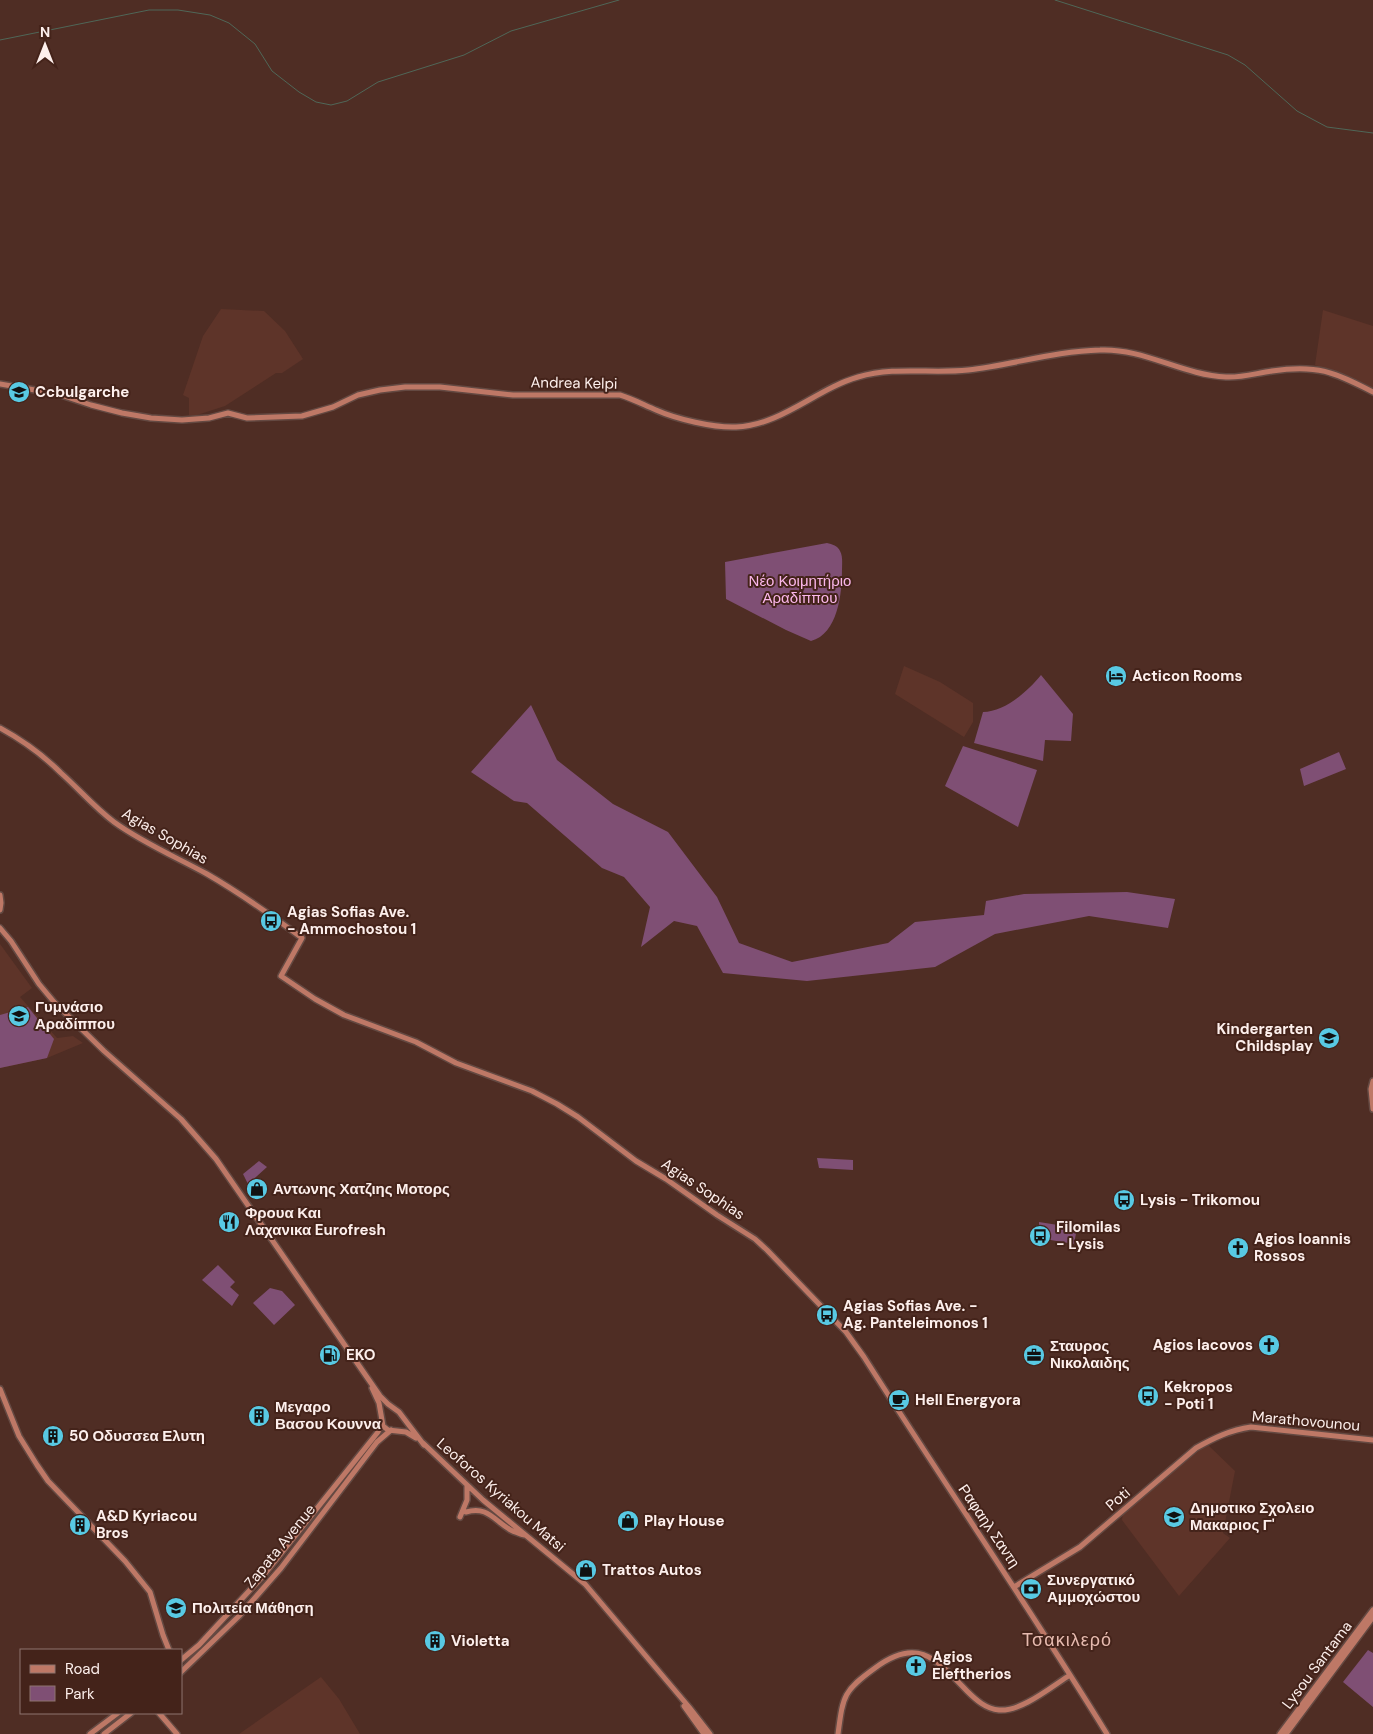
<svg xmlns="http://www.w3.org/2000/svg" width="1373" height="1734" font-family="'DM Sans',sans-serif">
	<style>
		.built { fill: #5e3429 }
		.green { fill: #7f4f74 }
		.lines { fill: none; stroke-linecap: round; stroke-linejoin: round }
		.stream { stroke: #4f6758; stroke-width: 1 }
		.secondary-casing { stroke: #644942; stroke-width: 8 }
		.secondary { stroke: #be7866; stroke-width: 5 }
		.labels { text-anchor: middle; stroke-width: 4; stroke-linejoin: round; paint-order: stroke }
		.street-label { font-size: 15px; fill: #fdefec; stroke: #44231a }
		.poi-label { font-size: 15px; font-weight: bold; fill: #fdefec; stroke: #44231a; text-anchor: start }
		.park-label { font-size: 15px; fill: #fbb7eb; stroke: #44231a }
		.quarter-label { font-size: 18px; letter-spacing: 1px; fill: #e6baaf; stroke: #44231a }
	</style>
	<rect width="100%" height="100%" fill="#4f2d24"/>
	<path class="built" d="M221,309L264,311L285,331L303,359L282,373H276L225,406L197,415H189V398L183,395L203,336Z
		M1323,310L1373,326V388L1315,365Z
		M904,666L940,682L973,703V722L964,737L895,694Z
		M0,944L32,988L20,997L57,1038L73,1036L83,1043L47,1058L0,1068Z
		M1207,1444L1235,1471L1223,1533L1230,1538L1179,1596L1122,1520L1123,1513Z
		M321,1677L339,1699L360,1734H239Z"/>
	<path class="green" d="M827,543C832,544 838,546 840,551C843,556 842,564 842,570C842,593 838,634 811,641L786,630L726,599L725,562Z
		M1041,675L1073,714L1071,741L1045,740L1043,761L974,743L983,712C1005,712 1028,691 1041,675Z
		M531,705L557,760L613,804L668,832L717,897L739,943L792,962L888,943L915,922L984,915L986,901L1024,894L1127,892L1175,899L1168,928L1089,916L995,934L935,967L807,981L723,973L697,926L674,921L641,947L650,907L624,877L602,868L527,803L514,801L471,772Z
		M963,746L1037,770L1018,827L945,786Z
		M1339,752L1346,769L1304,786L1300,769Z
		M28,1007L54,1039L47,1058L0,1068V1015Z
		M817,1158L853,1160V1170L819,1168Z
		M259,1161L267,1167L248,1184L243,1174Z
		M1039,1222L1077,1228L1074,1244L1039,1238Z
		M218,1265L235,1282L230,1287L239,1295L232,1306L202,1280Z
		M270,1288L282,1291L295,1305L274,1325L253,1303Z
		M1368,1650L1373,1653V1707L1343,1682Z"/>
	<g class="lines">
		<path class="stream" d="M1055,0L1228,55L1245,65L1297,111L1327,127L1373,133
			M0,40L149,10H178L210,15L229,23L255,44L272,71L299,92L316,102L331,105L347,101L378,82L464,55L511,31L619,0"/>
		<g class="secondary-casing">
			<path id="secondary" d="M0,384L58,394L91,405L122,413L151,418L182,420L209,418L228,413L247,418L302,416L333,407L358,395L380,390L405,387H440L513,395H620C633,399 644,405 656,410C676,419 714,428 736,427C782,425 816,389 858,377C896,366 930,374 968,370C1012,365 1055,351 1100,350C1144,348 1182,375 1226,377C1241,378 1257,373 1272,371C1317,364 1334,372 1373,392
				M0,728C22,740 43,755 61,773C79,789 94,807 114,822C143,843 176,857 207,874C240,893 271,915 302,938L281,976L315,999L344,1015L416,1042L456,1063L532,1091L557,1104L578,1117L636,1161L666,1179L717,1215L755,1239L767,1250L846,1332L864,1357C944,1483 1029,1607 1107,1734
				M0,895L1,903L0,910
				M0,928L11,941L39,984L54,1002L104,1051L181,1119L216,1159L380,1396L388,1404L399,1412L424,1445
				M1373,1081L1371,1089L1373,1109
				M372,1388L379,1403L383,1426L388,1430L406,1432L416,1438
				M0,1389L19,1436L37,1465L48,1481L125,1561L150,1592L163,1635L169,1650
				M423,1443L483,1500L585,1584L689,1707L710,1734
				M466,1512C487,1506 493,1519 509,1529C513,1532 518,1533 524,1535
				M460,1517L467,1500V1485
				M1014,1587L1080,1547L1196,1448C1214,1438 1230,1430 1251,1427L1373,1440
				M181,1660L199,1645L263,1576L378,1432L382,1423
				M181,1672L239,1616L281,1568L377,1442L391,1430
				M684,1706L704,1734
				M159,1713L177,1734
				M90,1734L118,1713
				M104,1734L131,1713
				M838,1734C843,1696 843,1691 875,1668C918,1636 936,1659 967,1691C976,1700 986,1709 999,1710C1021,1712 1051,1687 1070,1675
				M1280,1734L1373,1610
				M1286,1734L1373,1617"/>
		</g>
		<use href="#secondary" class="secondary"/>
	</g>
	<defs>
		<g id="school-disc" transform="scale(1.125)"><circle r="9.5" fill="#58c9e3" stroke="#44231a"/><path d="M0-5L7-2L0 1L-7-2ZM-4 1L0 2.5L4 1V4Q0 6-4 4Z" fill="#111"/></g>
		<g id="hotel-disc" transform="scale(1.125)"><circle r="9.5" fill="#58c9e3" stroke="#44231a"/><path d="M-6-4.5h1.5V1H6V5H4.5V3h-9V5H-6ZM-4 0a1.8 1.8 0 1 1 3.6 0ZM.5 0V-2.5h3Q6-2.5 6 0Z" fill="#111"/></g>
		<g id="bus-disc" transform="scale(1.125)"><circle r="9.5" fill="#58c9e3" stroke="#44231a"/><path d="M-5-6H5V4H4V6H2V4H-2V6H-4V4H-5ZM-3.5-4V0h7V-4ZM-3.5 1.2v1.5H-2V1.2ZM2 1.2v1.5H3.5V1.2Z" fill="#111"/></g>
		<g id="shop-disc" transform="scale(1.125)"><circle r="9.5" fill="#58c9e3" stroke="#44231a"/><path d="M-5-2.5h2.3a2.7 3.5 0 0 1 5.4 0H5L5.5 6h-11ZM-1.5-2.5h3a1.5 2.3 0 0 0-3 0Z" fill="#111"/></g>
		<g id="restaurant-disc" transform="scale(1.125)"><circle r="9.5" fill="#58c9e3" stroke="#44231a"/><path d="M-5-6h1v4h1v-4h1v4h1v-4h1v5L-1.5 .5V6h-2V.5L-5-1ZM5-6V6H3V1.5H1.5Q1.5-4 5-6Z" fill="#111"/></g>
		<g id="church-disc" transform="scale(1.125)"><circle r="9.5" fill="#58c9e3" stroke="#44231a"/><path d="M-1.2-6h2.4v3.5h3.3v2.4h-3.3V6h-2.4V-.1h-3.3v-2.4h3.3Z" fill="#111"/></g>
		<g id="fuel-disc" transform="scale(1.125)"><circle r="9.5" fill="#58c9e3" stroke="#44231a"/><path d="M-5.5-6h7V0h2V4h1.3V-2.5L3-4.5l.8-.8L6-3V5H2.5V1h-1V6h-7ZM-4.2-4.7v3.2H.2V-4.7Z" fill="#111"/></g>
		<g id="office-disc" transform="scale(1.125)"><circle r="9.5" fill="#58c9e3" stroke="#44231a"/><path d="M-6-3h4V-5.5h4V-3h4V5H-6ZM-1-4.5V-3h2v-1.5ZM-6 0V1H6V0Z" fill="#111"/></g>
		<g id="cafe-disc" transform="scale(1.125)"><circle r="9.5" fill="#58c9e3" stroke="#44231a"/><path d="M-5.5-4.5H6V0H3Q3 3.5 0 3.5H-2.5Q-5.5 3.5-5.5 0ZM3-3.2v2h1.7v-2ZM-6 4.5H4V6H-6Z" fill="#111"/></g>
		<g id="building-disc" transform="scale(1.125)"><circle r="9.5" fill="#58c9e3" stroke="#44231a"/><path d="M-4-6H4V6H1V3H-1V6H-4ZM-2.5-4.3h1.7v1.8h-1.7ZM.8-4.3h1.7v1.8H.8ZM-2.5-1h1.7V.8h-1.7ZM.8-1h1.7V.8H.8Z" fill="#111"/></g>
		<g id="bank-disc" transform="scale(1.125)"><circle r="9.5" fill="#58c9e3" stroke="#44231a"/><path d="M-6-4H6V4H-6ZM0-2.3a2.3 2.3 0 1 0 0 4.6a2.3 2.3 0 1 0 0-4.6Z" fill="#111"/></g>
	</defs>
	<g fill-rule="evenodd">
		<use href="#school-disc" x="19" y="392"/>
		<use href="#hotel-disc" x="1116" y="676"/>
		<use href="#bus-disc" x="271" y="921"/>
		<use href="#school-disc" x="19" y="1016"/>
		<use href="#school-disc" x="1329" y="1038"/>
		<use href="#shop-disc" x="257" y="1189"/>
		<use href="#bus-disc" x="1124" y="1200"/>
		<use href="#restaurant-disc" x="229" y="1222"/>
		<use href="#bus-disc" x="1040" y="1236"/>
		<use href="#church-disc" x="1238" y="1248"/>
		<use href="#bus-disc" x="827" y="1315"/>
		<use href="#church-disc" x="1269" y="1345"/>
		<use href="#fuel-disc" x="330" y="1355"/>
		<use href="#office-disc" x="1034" y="1355"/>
		<use href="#bus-disc" x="1148" y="1396"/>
		<use href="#cafe-disc" x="899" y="1400"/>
		<use href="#building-disc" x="259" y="1416"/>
		<use href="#building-disc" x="53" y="1436"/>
		<use href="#school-disc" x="1174" y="1517"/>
		<use href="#shop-disc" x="628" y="1521"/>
		<use href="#building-disc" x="80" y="1525"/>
		<use href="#shop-disc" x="586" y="1570"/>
		<use href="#bank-disc" x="1031" y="1589"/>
		<use href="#school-disc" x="176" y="1608"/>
		<use href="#building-disc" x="435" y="1641"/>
		<use href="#church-disc" x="916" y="1666"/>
	</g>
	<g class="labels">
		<g class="street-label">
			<text transform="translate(574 383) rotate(1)" y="5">Andrea Kelpi</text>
			<text transform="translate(165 836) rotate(30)" y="5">Agias Sophias</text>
			<text transform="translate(703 1189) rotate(34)" y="5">Agias Sophias</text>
			<text transform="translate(1306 1421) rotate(5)" y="5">Marathovounou</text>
			<text transform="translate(501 1495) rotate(41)" y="5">Leoforos Kyriakou Matsi</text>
			<text transform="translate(1118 1499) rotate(-41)" y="5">Poti</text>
			<text transform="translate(989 1526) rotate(56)" y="5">Ραφαηλ Σαντη</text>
			<text transform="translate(280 1546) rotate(-51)" y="5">Zapata Avenue</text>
			<text transform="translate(1317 1665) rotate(-53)" y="5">Lysou Santama</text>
		</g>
		<g class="poi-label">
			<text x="35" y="397">Ccbulgarche</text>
			<text x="1132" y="681">Acticon Rooms</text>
			<text x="287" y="917">Agias Sofias Ave.<tspan x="287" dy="17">- Ammochostou 1</tspan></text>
			<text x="35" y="1012">Γυμνάσιο<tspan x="35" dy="17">Αραδίππου</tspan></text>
			<text x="1313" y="1034" text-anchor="end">Kindergarten<tspan x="1313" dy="17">Childsplay</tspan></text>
			<text x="273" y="1194">Αντωνης Χατζιης Μοτορς</text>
			<text x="1140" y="1205">Lysis - Trikomou</text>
			<text x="245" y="1218">Φρουα Και<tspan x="245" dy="17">Λαχανικα Eurofresh</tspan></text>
			<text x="1056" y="1232">Filomilas<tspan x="1056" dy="17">- Lysis</tspan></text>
			<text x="1254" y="1244">Agios Ioannis<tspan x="1254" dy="17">Rossos</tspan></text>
			<text x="843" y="1311">Agias Sofias Ave. -<tspan x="843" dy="17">Ag. Panteleimonos 1</tspan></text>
			<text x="1253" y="1350" text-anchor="end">Agios Iacovos</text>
			<text x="1050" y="1351">Σταυρος<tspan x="1050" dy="17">Νικολαιδης</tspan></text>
			<text x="346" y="1360">EKO</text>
			<text x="1164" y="1392">Kekropos<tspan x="1164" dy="17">- Poti 1</tspan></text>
			<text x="915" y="1405">Hell Energyora</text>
			<text x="275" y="1412">Μεγαρο<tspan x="275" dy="17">Βασου Κουννα</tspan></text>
			<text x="69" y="1441">50 Οδυσσεα Ελυτη</text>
			<text x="1190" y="1513">Δημοτικο Σχολειο<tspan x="1190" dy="17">Μακαριος Γ'</tspan></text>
			<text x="96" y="1521">A&amp;D Kyriacou<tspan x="96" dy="17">Bros</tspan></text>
			<text x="644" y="1526">Play House</text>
			<text x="602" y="1575">Trattos Autos</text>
			<text x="1047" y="1585">Συνεργατικό<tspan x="1047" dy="17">Αμμοχώστου</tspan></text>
			<text x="192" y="1613">Πολιτεία Μάθηση</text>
			<text x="451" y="1646">Violetta</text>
			<text x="932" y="1662">Agios<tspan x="932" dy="17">Eleftherios</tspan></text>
		</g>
		<g class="park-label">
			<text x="800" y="586">Νέο Κοιμητήριο<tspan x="800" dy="17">Αραδίππου</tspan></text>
		</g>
		<g class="quarter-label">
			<text x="1067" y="1646">Τσακιλερό</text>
		</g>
	</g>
	<rect x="20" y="1649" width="162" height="65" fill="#44231a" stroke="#8e756e"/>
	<rect x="30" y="1665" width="25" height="8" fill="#be7866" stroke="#8e756e"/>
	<text x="65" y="1674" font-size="15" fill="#fdefec">Road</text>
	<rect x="30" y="1686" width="25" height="15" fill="#7f4f74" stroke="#8e756e"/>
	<text x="65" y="1699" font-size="15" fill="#fdefec">Park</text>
	<g transform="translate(45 45)" stroke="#44231a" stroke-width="4" paint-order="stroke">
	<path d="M0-4L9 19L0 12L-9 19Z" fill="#fdefec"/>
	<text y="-8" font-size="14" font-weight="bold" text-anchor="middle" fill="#fdefec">N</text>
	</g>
</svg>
